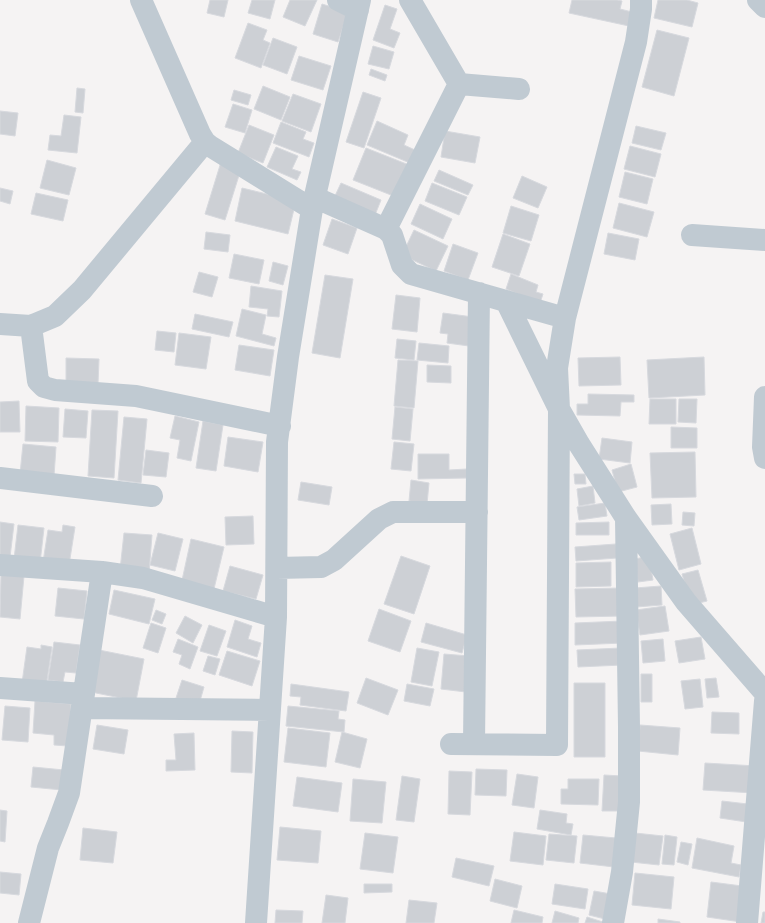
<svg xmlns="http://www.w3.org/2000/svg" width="765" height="923" font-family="Cabin,sans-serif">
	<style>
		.building { fill: #cdd0d5; stroke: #d7d9de }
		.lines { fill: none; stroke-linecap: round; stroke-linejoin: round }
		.minor { stroke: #c0cad2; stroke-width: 22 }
	</style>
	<rect width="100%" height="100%" fill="#f5f3f3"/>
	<path class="building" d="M210,0H228L224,17L207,13Z
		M252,0H275L270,19L248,13Z
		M290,0H317L305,26L283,17Z
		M572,0H617L622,1L620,9L632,12L629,26L569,13Z
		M658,0H687L698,3L692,27L654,18Z
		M322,4L348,12L338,42L313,34Z
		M385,5L397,9L390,29L400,33L394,48L373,40Z
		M248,23L267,30L263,40L270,43L261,68L235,58Z
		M657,30L689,38L674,96L642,87Z
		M273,38L297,47L287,74L263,65Z
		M373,46L394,52L389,69L368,64Z
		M299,56L331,66L323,90L291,80Z
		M371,69L387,75L385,81L369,75Z
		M263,86L290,97L281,120L254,109Z
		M77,88L85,89L83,113L75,112Z
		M234,90L251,95L248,105L231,100Z
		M363,92L381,98L364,148L346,142Z
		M293,94L321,104L311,132L282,121Z
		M233,104L252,110L245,133L225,127Z
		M0,111L18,113L15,136L0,134Z
		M64,115L81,117L77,153L48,150L50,135L61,136Z
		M377,121L408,135L404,145L415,150L410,163L367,145Z
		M281,122L306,132L303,139L314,143L309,157L273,143Z
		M249,125L274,135L263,163L238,153Z
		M636,126L666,133L661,150L632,143Z
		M445,131L480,137L475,163L441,157Z
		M630,146L661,154L655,177L624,169Z
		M276,147L298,156L292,169L301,172L297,180L267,167Z
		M366,148L409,165L396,197L353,180Z
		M47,160L76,168L69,195L40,188Z
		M221,162L241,169L225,220L205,214Z
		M439,170L473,185L468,195L434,181Z
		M625,172L653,179L647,204L619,197Z
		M522,176L547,187L538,208L513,198Z
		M341,183L381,200L375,215L334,198Z
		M432,183L467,197L459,215L425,201Z
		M0,188L13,191L10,204L0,201Z
		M242,188L296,201L288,234L235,221Z
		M36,193L68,200L63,221L31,214Z
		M619,203L654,212L647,237L613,228Z
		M420,204L452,219L443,239L411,224Z
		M511,206L539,215L531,241L503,233Z
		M332,219L357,228L348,254L323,245Z
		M414,230L448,246L436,271L402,255Z
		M206,232L230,235L228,252L204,249Z
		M608,233L639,239L635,260L604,254Z
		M503,234L530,244L519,276L492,267Z
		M453,244L478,253L468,280L444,271Z
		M234,254L264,260L259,284L229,278Z
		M273,262L288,266L283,285L269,281Z
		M199,272L218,277L212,297L193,292Z
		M511,274L538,285L536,292L543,294L540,303L506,289Z
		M325,275L353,279L340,358L312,353Z
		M251,286L282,291L279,317L267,316L268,309L249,307Z
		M396,295L420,298L417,332L392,329Z
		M242,309L266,315L262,334L276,338L274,346L236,336Z
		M443,313L473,317L469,346L447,343L448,334L440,333Z
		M195,314L233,322L229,337L192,329Z
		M157,331L176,333L174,352L155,350Z
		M179,333L211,337L206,369L175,365Z
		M397,339L416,341L414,360L395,358Z
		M419,343L449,346L448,363L417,360Z
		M239,345L274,350L270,376L235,370Z
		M620,357L621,385L579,386L578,358Z
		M704,357L705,395L649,398L647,360Z
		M66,358L99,359L98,384L66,383Z
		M398,360L418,361L414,408L394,406Z
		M427,365L451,366V383L427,382Z
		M588,394L634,395V402H621L620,416L577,415V404H588Z
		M650,399H676V424H649Z
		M679,399H697L696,423L678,422Z
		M19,401L20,432H0V402Z
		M26,406L59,408L58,442L25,441Z
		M395,407L413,409L410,441L392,439Z
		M65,409L88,411L86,438L63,437Z
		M92,410L118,411L114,478L88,476Z
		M175,416L199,422L191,461L177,458L180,440L170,438Z
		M124,417L147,419L141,483L118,480Z
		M203,421L223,425L216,471L196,468Z
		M671,427L697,428V448H671Z
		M228,437L263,442L258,472L224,466Z
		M602,438L632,442L630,463L599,459Z
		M394,442L414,444L411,471L391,469Z
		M23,444L56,447L54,476L20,474Z
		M146,450L169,453L166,477L143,475Z
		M695,452L696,497L652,498L650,453Z
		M418,454H449V470L467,469V478L418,479Z
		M631,464L637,487L618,492L612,470Z
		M574,474H585L586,484H575Z
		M411,480L429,483L427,504L409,501Z
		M301,482L332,487L329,505L298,500Z
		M593,486L595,503L579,506L577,489Z
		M605,503L607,516L579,520L577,507Z
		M671,504L672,524L652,525L651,505Z
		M683,512L695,513L694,526L682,525Z
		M253,516L254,544L226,545L225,517Z
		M0,522L14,524L10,557L0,556Z
		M609,522V535H576V523Z
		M18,525L44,528L40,563L14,559Z
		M63,525L75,527L69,565L43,562L48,530L62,532Z
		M692,528L701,564L679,570L670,534Z
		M124,533L152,535L149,573L120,570Z
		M158,533L183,539L175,571L150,565Z
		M191,539L224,547L213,593L181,585Z
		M616,544L617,558L576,561L575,547Z
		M401,556L430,566L414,614L384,604Z
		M649,556L653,580L638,582L635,559Z
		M611,562V586L576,587V563Z
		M230,566L263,575L256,599L223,591Z
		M698,570L707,601L691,605L682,574Z
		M1,574L24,576L20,619L0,617Z
		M661,586L662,605L636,607L635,588Z
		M58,588L87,591L84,619L55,616Z
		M621,588L622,616L576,617L575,589Z
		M114,590L155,599L149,624L109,614Z
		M665,606L669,631L640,635L636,610Z
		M379,609L411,621L400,652L368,641Z
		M156,610L166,614L162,624L152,620Z
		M185,616L202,625L193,643L176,633Z
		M235,620L252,626L248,639L261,643L257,657L227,647Z
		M623,621V643L575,645V623Z
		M151,623L166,628L158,653L143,648Z
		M426,623L467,635L462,653L421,642Z
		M209,625L226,631L217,656L200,651Z
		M701,637L705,659L679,663L675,641Z
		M178,639L198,647L190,669L179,664L182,655L173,652Z
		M663,639L665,661L643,663L641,641Z
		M54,642L80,645L76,673L65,672L63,682L48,680Z
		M41,645L52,647L46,687L22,683L27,647L41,649Z
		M417,648L439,652L432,686L411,682Z
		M621,648L622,665L578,667L577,650Z
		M99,650L144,659L136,701L91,692Z
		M227,651L260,661L252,686L219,675Z
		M444,654L469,656L466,692L441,689Z
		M208,656L220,659L215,675L203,671Z
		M641,674H652V702H641Z
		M366,678L398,690L388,715L357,703Z
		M716,678L719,697L707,698L705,679Z
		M700,679L703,707L685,709L681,681Z
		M182,680L204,687L198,708L175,701Z
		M574,683H605V757H574Z
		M291,684L349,692L346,711L300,705L301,697L290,696Z
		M407,684L434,689L430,706L404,701Z
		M35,701L71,704L68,746L54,745V735L33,733Z
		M5,706L30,708L28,742L2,740Z
		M288,706L339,711L338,719L345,720L344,732L286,726Z
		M712,712L739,713V734L711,733Z
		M97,725L128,730L124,754L93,749Z
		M640,725L680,728L678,755L638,751Z
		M288,728L330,733L326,767L284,762Z
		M232,731L253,732L252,773L231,772Z
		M342,732L367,739L360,768L335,762Z
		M194,733L195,770L166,771V760H176L174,734Z
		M705,763L756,766L754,793L703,790Z
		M33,767L64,770L62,790L31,787Z
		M476,769L507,770L506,796L475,795Z
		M449,771L472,772L470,815L448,814Z
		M517,774L538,777L534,808L512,805Z
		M604,775L622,776L620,811H602Z
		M402,776L420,779L414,822L396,820Z
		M297,777L342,783L338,812L293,806Z
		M353,779L386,782L382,823L350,821Z
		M568,779H599L598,805L561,804V789H568Z
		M722,801L756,805L753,823L720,818Z
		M0,810L7,811L5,842L0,841Z
		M540,810L567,814L566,823L573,824L571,835L537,829Z
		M280,827L321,831L318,863L277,860Z
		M83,828L117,832L113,863L80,860Z
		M514,832L546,836L543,865L510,861Z
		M365,833L398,837L393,873L360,869Z
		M635,833L663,836L659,865L631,862Z
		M549,834L577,836L574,863L546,860Z
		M583,835L616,838L614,867L580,863Z
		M665,835L677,837L674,865L662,864Z
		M697,838L734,846L731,863L741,865L739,877L692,868Z
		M681,842L692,844L688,865L677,862Z
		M456,858L494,866L489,886L452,877Z
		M0,872L21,874L19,895L0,893Z
		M635,873L674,877L671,909L632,905Z
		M495,879L522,886L517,908L490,901Z
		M711,882L742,886L741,922L707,917Z
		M364,884H392V892L364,893Z
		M555,884L588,889L585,909L552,904Z
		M594,891L611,894L605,919L589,915Z
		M326,895L348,898L345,923H322Z
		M409,900L437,903L434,923H406Z
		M276,910L303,911L302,923H275Z
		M514,910L543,917L542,923H511Z
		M555,911L579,918L578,923H552Z
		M763,912H765V923H761Z
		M587,917L606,923H585Z
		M658,919L680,922V923H658Z"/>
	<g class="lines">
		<path class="minor" d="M141,0L200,134L205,142L210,146L312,209
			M338,0L358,10
			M410,0L459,84L519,89
			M758,0L765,7
			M314,197L386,229L392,235L402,265L411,274L565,318
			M386,229L459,84
			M692,235L765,240
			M506,301L559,409L579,444L626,518L686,602L765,693
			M0,324L31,326L55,316L82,290L205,142
			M31,326L38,381L44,387L55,390L136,396L280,426
			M765,397L763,447L765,458
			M0,478L152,496
			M0,565L102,572L143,578L276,617
			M277,568L321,567L334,560L379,519L393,512H477
			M0,688L84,694
			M82,708L269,710
			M451,744L557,745L559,409L557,368L565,318L636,42L641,9V0
			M474,744L479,293
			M29,923L48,848L58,823L69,793L102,572
			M256,923L276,617L277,442L288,357L312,209L360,0
			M613,923L622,872L629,802V727L626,518
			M747,923L765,701"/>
	</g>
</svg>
